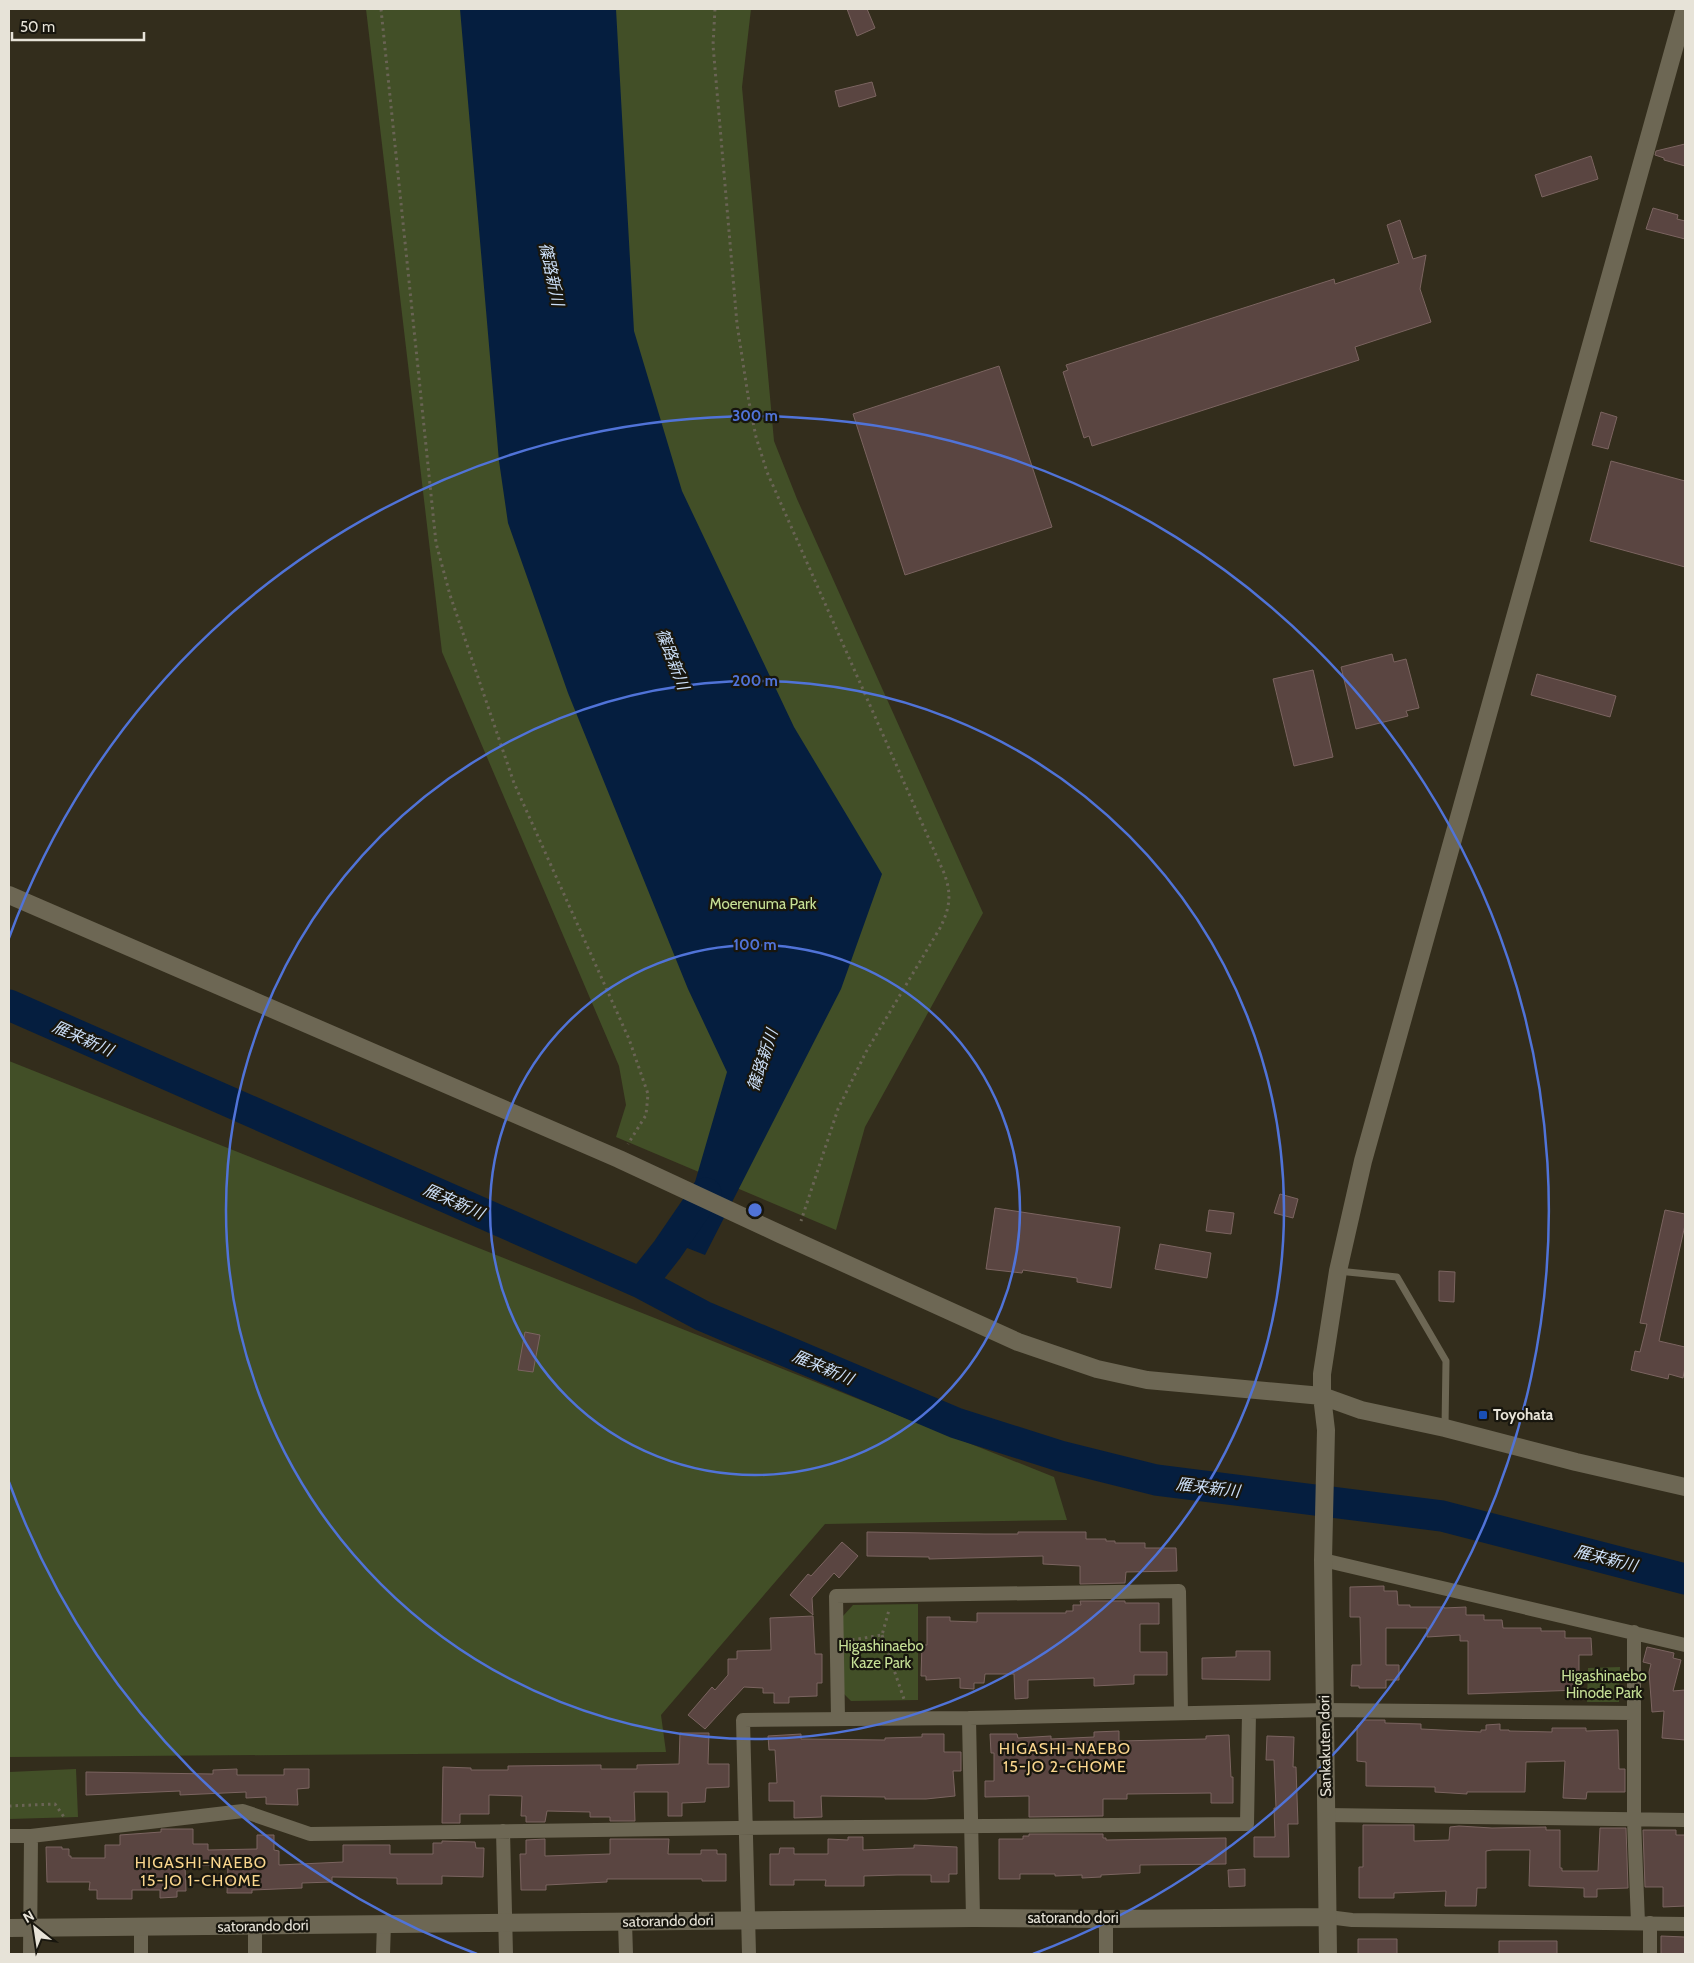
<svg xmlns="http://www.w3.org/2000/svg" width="1694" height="1963" font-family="Cabin,'Noto Sans JP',sans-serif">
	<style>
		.green { fill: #424f27 }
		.water { fill: #051e3f }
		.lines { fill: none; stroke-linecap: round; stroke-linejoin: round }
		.river { stroke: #051e3f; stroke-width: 31 }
		.building { fill: #5a4541; stroke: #7b6460 }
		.path { stroke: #6a6455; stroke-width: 3; stroke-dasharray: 2.5 4; stroke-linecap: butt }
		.service { stroke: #6d6754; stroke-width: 7 }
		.minor { stroke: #6d6754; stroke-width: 14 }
		.tertiary { stroke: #6d6754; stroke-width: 18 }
		.ring { fill: none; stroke: #5073d8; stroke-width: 2.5 }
		.transit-dot { fill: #1a4fb4; stroke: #18160e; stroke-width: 2 }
		.labels { text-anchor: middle; stroke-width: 4.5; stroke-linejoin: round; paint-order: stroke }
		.park-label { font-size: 15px; fill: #c6e096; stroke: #18160e }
		.poi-label { font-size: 15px; font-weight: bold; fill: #e7e3d8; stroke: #18160e; text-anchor: start }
		.street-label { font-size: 15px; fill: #e7e3d8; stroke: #18160e }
		.water-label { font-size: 16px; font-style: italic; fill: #cbdef7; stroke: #18160e }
		.neighbourhood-label { font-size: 16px; letter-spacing: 1px; fill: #fad68d; stroke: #18160e }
		.centre { fill: #5073d8; stroke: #18160e; stroke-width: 2.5 }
		.ring-label { font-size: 15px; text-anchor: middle; font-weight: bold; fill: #5073d8; stroke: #18160e; stroke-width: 4.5; stroke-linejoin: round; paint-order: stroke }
	</style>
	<rect width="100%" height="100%" fill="#332d1c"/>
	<path class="green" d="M366,9H751L742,87L759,276L774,441L797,499L983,913L865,1127L836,1230L616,1137L626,1105L619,1066L442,652Z
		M9,1061L1054,1477L1067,1520L825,1524L661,1715L666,1752L9,1757Z
		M918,1604V1700L851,1701L843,1693V1616L853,1605Z
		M1620,1667L1619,1702H1587L1588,1668Z
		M76,1769L78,1817L9,1819V1772Z"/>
	<path class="water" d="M460,9H616L634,331L682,491L794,727L882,874L841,989L705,1255L677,1244L727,1072L688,989L568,693L508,523L499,461Z"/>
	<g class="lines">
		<path class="river" d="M9,1005L641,1283L703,1316L956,1423L1060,1456L1156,1480L1442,1516L1685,1579
			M641,1283L667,1250L706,1193"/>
	</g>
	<path class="building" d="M847,9H867L875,28L857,36Z
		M872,82L876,96L839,107L835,91Z
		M1685,144V166L1664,160V158L1655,155L1656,151Z
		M1591,156L1598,179L1542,197L1535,175Z
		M1653,208L1678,215L1677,219L1685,221V239L1646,229Z
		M1400,220L1413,259L1426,255L1420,289L1431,322L1355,347L1359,360L1092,446L1089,436L1084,438L1063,372L1068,370L1066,365L1334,279L1335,284L1399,263L1387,225Z
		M999,366L1052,527L905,575L853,414Z
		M1601,412L1617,417L1608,449L1592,445Z
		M1611,461L1685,481V567L1590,541Z
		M1392,654L1394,662L1406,659L1419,708L1406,711L1408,716L1356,729L1341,667Z
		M1313,670L1333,757L1294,766L1273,679Z
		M1537,674L1616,696L1610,717L1531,695Z
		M1280,1194L1298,1199L1293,1218L1274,1213Z
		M995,1208L1120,1227L1111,1288L1077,1282V1278L1023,1270L1022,1273L986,1269Z
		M1209,1210L1234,1213L1231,1234L1206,1231Z
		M1665,1210L1685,1214V1225L1659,1341L1685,1347V1367L1683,1378L1669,1374L1668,1379L1631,1370L1635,1351L1640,1352L1647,1324L1640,1323Z
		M1160,1244L1211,1253L1207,1278L1155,1269Z
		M1439,1271L1455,1272L1454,1302L1439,1301Z
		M525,1332L540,1335L533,1372L518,1370Z
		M867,1532L985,1534H1018V1532H1086V1539H1106V1541H1115V1543H1145V1548H1176L1177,1571L1126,1572L1125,1583L1080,1584V1566L1043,1564V1556L929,1559V1557L867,1556Z
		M842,1542L858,1556L839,1578L834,1573L812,1598L813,1615L790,1595L808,1574L811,1576Z
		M1384,1586V1591H1397L1398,1605H1410V1607H1444V1608L1466,1607V1615H1484V1620H1502L1503,1628H1541V1631H1565V1638H1591L1592,1655H1579V1690L1468,1694V1641H1460V1635L1427,1637V1628H1386V1665H1399V1680H1386V1688H1359V1686H1351L1352,1665H1361L1360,1617H1350V1587Z
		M1080,1601H1125V1603H1159V1624H1140V1652H1167V1675H1134V1684L1094,1686V1678L1028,1680V1698L1015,1699L1014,1674H985L984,1683H974V1689L960,1688V1678L926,1680V1676H921L922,1645H927V1617H950V1621L977,1622V1613H1066V1611H1073V1605H1081Z
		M813,1616L815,1654H822V1683H817V1696L789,1697V1703H774V1693H763V1688L744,1687L705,1729L688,1715L712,1687L715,1690L728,1675V1659H737V1651L771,1650L770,1618Z
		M1647,1647L1674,1653L1673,1658L1681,1660L1673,1691L1685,1690V1740L1662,1738L1664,1711L1652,1712L1649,1672L1651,1664L1643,1662Z
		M1236,1651H1270V1680L1202,1679V1658L1236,1657Z
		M1363,1720H1385V1723L1421,1724V1729L1481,1732V1730H1486V1725L1500,1724V1730H1509V1731L1552,1732V1728H1586V1731L1618,1730L1619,1769H1625V1792H1587L1586,1799L1563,1798L1565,1761L1526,1762L1525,1792H1467V1794L1435,1792V1787L1366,1786V1762L1357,1761V1726Z
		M1119,1731V1741L1206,1739V1736L1229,1735L1231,1777H1233V1803H1211V1793L1127,1794V1799H1103V1816L1029,1817V1796L985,1797V1781H994V1753H991L990,1734H1017L1018,1738L1051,1736V1739L1094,1737V1732Z
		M680,1733H709L708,1764H729V1787L706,1788L705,1802L682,1803V1816H668V1792H634L635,1821H610V1817H590V1812L547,1811L545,1822H526V1816H521L522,1796L489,1795V1814H460V1823H442L443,1767L471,1768V1770H508V1766L601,1765V1769H637V1765L679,1764Z
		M801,1734V1739L885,1740V1738L922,1737V1734H944V1752H961V1771H953L955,1796L926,1799H885V1797L821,1796L822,1817L794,1818V1801H769V1783H777L775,1750H769L768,1736Z
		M1267,1736L1294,1737L1293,1767H1296L1298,1824H1288L1289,1857H1254V1837H1275L1274,1808H1276L1274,1760H1266Z
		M237,1769V1775H284V1769H309V1788L297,1789L298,1805L266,1804V1797L246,1798V1792L180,1795V1791L86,1795V1772L213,1774V1770Z
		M1363,1825H1414V1841L1449,1840L1450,1827L1459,1826L1492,1828L1546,1827V1830H1560V1868H1562V1871H1598L1600,1828H1626L1628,1888L1597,1889V1897H1584V1888L1529,1886L1530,1850H1492L1486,1851V1888H1477L1476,1906H1445L1446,1891L1394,1893V1898H1359V1867H1363Z
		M161,1829H193V1844H208V1850L257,1849V1835H274V1850L279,1851V1865L343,1862V1845H390V1854H433V1843H442V1841L475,1842L476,1848H484L483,1877L442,1876V1884H397V1878L332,1877V1882L302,1883V1888L252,1890V1893H227L228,1865L185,1866L186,1891H177V1897L160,1898V1890H132V1899H97V1890H89L90,1882H47L46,1847H62V1849H69V1856H71V1858H105V1845H120V1835L161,1832Z
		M1643,1830H1676V1835H1685V1906L1663,1907V1887H1645Z
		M1029,1834H1103V1838H1106V1840L1226,1838V1864L1140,1865V1873L1101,1875V1877L1082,1878V1875L1055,1876V1874H1020V1879H999V1839H1023V1836H1029Z
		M848,1837H863V1850L914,1848V1845L957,1847V1874H949V1882H931V1875H897L864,1876V1886H825L826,1880H794V1885H770V1854H779L780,1848H794V1854H828V1839L848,1840Z
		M545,1839V1856L610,1854V1839H669L668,1854H701V1850H717V1854H726V1881H702V1879H607V1882L546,1885V1890H521L520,1854H526V1840Z
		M1245,1869V1886L1229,1887L1228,1870Z
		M1661,1936L1685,1937V1954H1661Z
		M1358,1939H1397V1954H1358Z
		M1499,1941H1557V1954H1499Z"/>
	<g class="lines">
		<path class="path" d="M381,9L436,543L450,595L514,783L629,1039L648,1094L646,1115L628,1144
			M715,9L713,45L737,324L749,402L756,437L767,472L944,873C952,894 950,908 940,928L866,1052L838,1109L801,1221
			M882,1635L905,1702
			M852,1640L882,1635L889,1610
			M9,1806L55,1804L64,1817"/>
		<path class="service" d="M1338,1271L1397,1277L1446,1361L1445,1427"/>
		<path class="minor" d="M1323,1560L1685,1645
			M1634,1632V1820L1638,1923
			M838,1718L836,1596L1179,1591L1181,1713
			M969,1718L973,1918
			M1326,1815L1685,1820
			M503,1831L506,1954
			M9,1836H31L243,1811L310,1834L736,1828L1247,1824L1249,1713
			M1328,1917L1352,1920L1685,1924
			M625,1922L626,1954
			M255,1926V1954
			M141,1927V1954
			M30,1954L31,1836
			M383,1954L384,1924
			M749,1954L743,1720L969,1718L1325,1710L1634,1713
			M1106,1954V1919
			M1650,1954V1923"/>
		<path class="tertiary" d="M9,895L619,1159L780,1234L1018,1342L1097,1369L1147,1380L1322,1396L1361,1410L1445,1428L1576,1462L1685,1487
			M9,1928L973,1918L1106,1919L1328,1917
			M1328,1954L1323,1560L1326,1430L1322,1396V1374L1338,1271L1363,1161L1685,9"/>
	</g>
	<g class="ring">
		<circle cx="755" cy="1210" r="265"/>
		<circle cx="755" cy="1210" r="529"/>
		<path d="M477 1954A794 794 0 0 1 9 1482M9 938A794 794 0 1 1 1033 1954"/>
	</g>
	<rect class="transit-dot" x="1478" y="1410" width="10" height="10" rx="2.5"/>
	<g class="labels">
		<g class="park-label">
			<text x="763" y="909">Moerenuma Park</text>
			<text x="881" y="1651">Higashinaebo<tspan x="881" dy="17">Kaze Park</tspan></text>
			<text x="1604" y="1681">Higashinaebo<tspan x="1604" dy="17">Hinode Park</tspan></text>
		</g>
		<g class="poi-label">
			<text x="1493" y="1420">Toyohata</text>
		</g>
		<g class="street-label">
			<text transform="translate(1325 1746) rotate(-91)" y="5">Sankakuten dori</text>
			<text x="1073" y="1923">satorando dori</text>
			<text transform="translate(668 1921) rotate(-1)" y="5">satorando dori</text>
			<text transform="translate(263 1926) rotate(-1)" y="5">satorando dori</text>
		</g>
		<g class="water-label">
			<text transform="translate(552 274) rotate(78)" y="6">篠路新川</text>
			<text transform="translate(673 659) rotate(69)" y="6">篠路新川</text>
			<text transform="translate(83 1038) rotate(24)" y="6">雁来新川</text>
			<text transform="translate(762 1060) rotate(-72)" y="6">篠路新川</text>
			<text transform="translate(454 1201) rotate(24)" y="6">雁来新川</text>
			<text transform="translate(823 1367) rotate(23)" y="6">雁来新川</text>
			<text transform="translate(1208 1487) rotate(7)" y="6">雁来新川</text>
			<text transform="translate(1606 1558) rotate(14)" y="6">雁来新川</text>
		</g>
		<g class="neighbourhood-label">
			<text x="1065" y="1754">HIGASHI-NAEBO<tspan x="1065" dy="18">15-JO 2-CHOME</tspan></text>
			<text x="201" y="1868">HIGASHI-NAEBO<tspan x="201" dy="18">15-JO 1-CHOME</tspan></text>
		</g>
	</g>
	<circle cx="755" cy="1210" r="8" class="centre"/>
	<g class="ring-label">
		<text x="755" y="421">300 m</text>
		<text x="755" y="686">200 m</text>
		<text x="755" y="950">100 m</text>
	</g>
	<rect width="1694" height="1963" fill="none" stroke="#e7e3d8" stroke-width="20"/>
	<g transform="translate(35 1928) rotate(330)" stroke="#18160e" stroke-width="4" paint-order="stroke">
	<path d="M0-4L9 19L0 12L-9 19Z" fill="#e7e3d8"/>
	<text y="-8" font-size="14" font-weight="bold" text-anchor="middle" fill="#e7e3d8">N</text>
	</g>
	<path d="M12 32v8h132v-8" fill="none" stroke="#e7e3d8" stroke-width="2.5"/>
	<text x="20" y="32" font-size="15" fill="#e7e3d8" stroke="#18160e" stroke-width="4" paint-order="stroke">50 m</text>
</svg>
